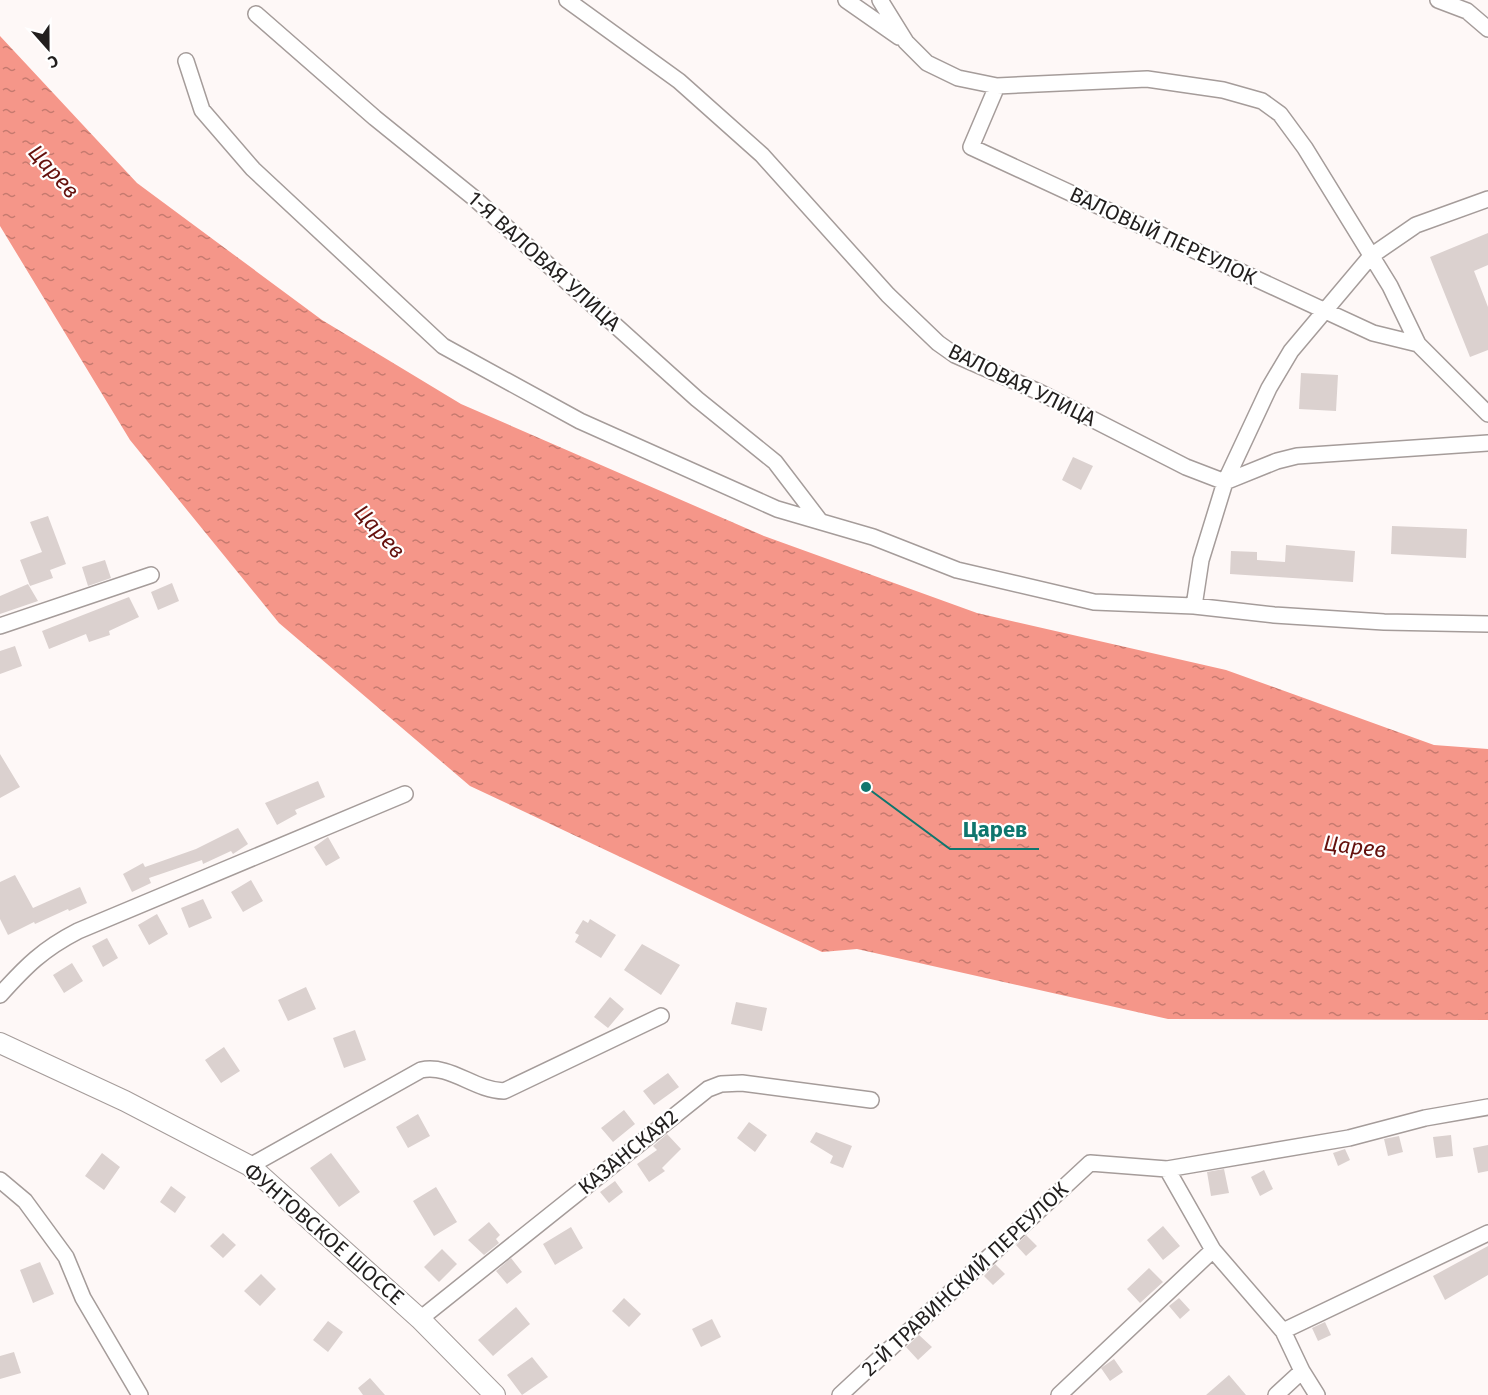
<svg xmlns="http://www.w3.org/2000/svg" width="1488" height="1395" font-family="'Fira Sans',sans-serif">
	<style>
		.water { fill: url(#water-ripples) }
		.building { fill: #dbd1cf }
		.lines { fill: none; stroke-linecap: round; stroke-linejoin: round }
		.minor-casing { stroke: #a59c9a; stroke-width: 18 }
		.tertiary-casing { stroke: #a59c9a; stroke-width: 22 }
		.minor { stroke: #fff; stroke-width: 15 }
		.tertiary { stroke: #fff; stroke-width: 20 }
		.labels { text-anchor: middle; stroke-width: 4.5; stroke-linejoin: round; paint-order: stroke }
		.street-label { font-size: 21px; fill: #221f1e; stroke: #fff }
		.water-label { font-size: 22px; font-style: italic; fill: #65110d; stroke: #fff }
		.leader { fill: none; stroke: #0f766e; stroke-width: 2 }
		.callout-dot { fill: #0f766e; stroke: #fff; stroke-width: 2 }
		.callout-label { font-size: 22px; text-anchor: middle; font-weight: bold; fill: #0f766e; stroke: #fff; stroke-width: 4.5; stroke-linejoin: round; paint-order: stroke }
	</style>
	<defs>
		<pattern id="water-ripples" width="26" height="14" patternUnits="userSpaceOnUse" patternTransform="scale(1.5)"><rect width="26" height="14" fill="#f59689"/><path d="M2 4q2-2 4 0t4 0M15 11q2-2 4 0t4 0" fill="none" stroke="#c67a6f"/></pattern>
	</defs>
	<rect width="100%" height="100%" fill="#fef8f7"/>
	<path class="water" d="M0,36L137,183L322,320L461,404L764,536L977,613L1226,670L1434,745L1488,749V1020L1168,1019L857,949L822,952L470,786L279,623L130,440L0,226Z"/>
	<path class="building" d="M1488,233V265L1474,271L1488,307V350L1470,357L1430,257Z
		M1301,373L1338,375L1336,411L1299,409Z
		M1073,457L1093,466L1081,490L1062,480Z
		M48,516L66,564L50,570L53,578L30,586L20,560L42,552L30,522Z
		M1392,526L1467,529L1466,558L1391,554Z
		M1286,545L1355,551L1353,582L1230,574L1231,551L1257,552V560L1285,562Z
		M105,560L111,578L88,586L82,567Z
		M172,583L179,601L158,610L151,592Z
		M28,584L38,601L0,614V596Z
		M129,597L139,617L109,631L110,635L89,642L86,634L49,649L42,631Z
		M15,646L22,666L0,674V651Z
		M0,754L20,787L0,798Z
		M318,781L325,797L295,810L297,814L277,825L265,803Z
		M238,828L248,844L233,854L231,851L203,864L202,860L149,878L151,883L132,892L123,874L143,863L145,867L196,849Z
		M328,837L340,858L326,866L314,847Z
		M15,875L33,908L80,887L87,903L69,911L68,909L35,924L34,922L8,935L0,919V882Z
		M251,880L263,901L243,912L231,892Z
		M203,899L212,918L189,928L181,908Z
		M157,914L168,934L149,945L138,925Z
		M590,919L616,935L601,958L575,942L579,935L575,933L583,920L588,923Z
		M107,938L118,958L103,967L92,946Z
		M642,944L680,965L661,995L624,970Z
		M72,963L83,981L64,993L53,975Z
		M306,987L316,1009L288,1021L278,1000Z
		M610,997L624,1009L608,1028L594,1017Z
		M736,1002L767,1008L762,1031L731,1024Z
		M355,1030L366,1060L344,1068L333,1038Z
		M224,1047L240,1071L221,1083L205,1060Z
		M668,1073L679,1087L654,1105L643,1091Z
		M624,1110L635,1124L613,1142L601,1128Z
		M418,1114L430,1136L408,1148L396,1127Z
		M749,1122L767,1135L755,1152L737,1138Z
		M816,1132L852,1146L843,1168L830,1163L833,1156L810,1142Z
		M667,1134L681,1149L662,1168L665,1171L649,1182L637,1164L657,1150L653,1146Z
		M1451,1135L1453,1156L1436,1158L1433,1137Z
		M1399,1136L1403,1152L1388,1156L1384,1139Z
		M1488,1145V1171L1478,1173L1473,1148Z
		M1345,1149L1350,1160L1338,1166L1333,1153Z
		M102,1153L120,1167L104,1190L85,1176Z
		M331,1153L360,1192L339,1207L310,1168Z
		M1224,1169L1229,1193L1211,1196L1207,1172Z
		M1264,1170L1273,1189L1260,1196L1251,1177Z
		M615,1181L623,1192L609,1203L600,1192Z
		M171,1186L186,1197L175,1213L160,1202Z
		M436,1187L457,1222L434,1236L413,1201Z
		M489,1222L500,1235L496,1239L499,1243L484,1255L468,1240Z
		M1163,1226L1180,1246L1163,1260L1147,1240Z
		M571,1227L583,1248L555,1265L543,1244Z
		M223,1233L236,1245L223,1258L210,1246Z
		M1026,1235L1037,1246L1026,1256L1016,1245Z
		M1488,1246V1275L1445,1300L1433,1276Z
		M442,1249L457,1264L439,1282L424,1267Z
		M511,1258L522,1272L507,1284L496,1271Z
		M40,1262L54,1294L33,1303L20,1270Z
		M995,1264L1005,1274L993,1285L984,1276Z
		M1149,1268L1163,1282L1140,1303L1127,1289Z
		M261,1274L276,1289L260,1306L244,1291Z
		M624,1298L641,1314L629,1327L612,1311Z
		M1179,1298L1190,1310L1180,1319L1169,1306Z
		M516,1307L530,1324L493,1356L478,1340Z
		M712,1319L721,1337L701,1347L692,1329Z
		M328,1321L343,1332L328,1352L313,1340Z
		M1325,1322L1331,1335L1318,1341L1312,1328Z
		M919,1335L932,1347L918,1360L906,1347Z
		M14,1352L21,1373L0,1379V1356Z
		M532,1357L548,1377L522,1395L507,1375Z
		M1114,1359L1123,1372L1110,1381L1101,1368Z
		M1229,1375L1246,1395H1206Z
		M370,1378L385,1395H363L358,1388Z"/>
	<g class="lines">
		<g class="minor-casing">
			<path id="minor" d="M567,0L679,81L762,155L888,295L938,343L955,355L1039,392L1186,467L1225,482L1277,461L1297,456L1488,443
				M846,0L899,37
				M880,0L906,42L927,63L958,78L997,86L1147,79L1223,90L1262,101L1280,114L1305,148L1390,286L1418,344L1488,414
				M1438,0L1467,11L1488,29
				M256,14L375,118L474,198L697,399L775,462L820,521
				M186,61L202,110L253,169L443,346L580,421L777,509L873,537L957,570L1094,602L1194,606L1274,615L1384,622L1488,624
				M997,86L971,147L1373,333L1418,344
				M1194,606L1201,560L1225,482L1269,388L1291,351L1371,256L1416,225L1488,199
				M0,626L151,575
				M0,995C26,966 43,949 78,931L405,794
				M250,1166L421,1070C451,1064 473,1090 504,1091L661,1016
				M1167,1169L1213,1250L1283,1331L1302,1371L1317,1395
				M0,1180L25,1201L66,1257L83,1298L140,1395
				M420,1319L708,1089L721,1084L742,1083L871,1100
				M1283,1331L1488,1233
				M840,1395L1090,1163L1167,1169L1349,1138L1425,1118L1488,1107
				M1059,1395L1213,1250
				M1276,1395L1302,1371"/>
		</g>
		<g class="tertiary-casing">
			<path id="tertiary" d="M0,1043L125,1101L250,1166L420,1319L495,1395"/>
		</g>
		<use href="#minor" class="minor"/>
		<use href="#tertiary" class="tertiary"/>
	</g>
	<g class="labels">
		<g class="street-label">
			<text transform="translate(1163 236) rotate(25)" y="7">ВАЛОВЫЙ ПЕРЕУЛОК</text>
			<text transform="translate(544 261) rotate(42)" y="7">1-Я ВАЛОВАЯ УЛИЦА</text>
			<text transform="translate(1022 385) rotate(26)" y="7">ВАЛОВАЯ УЛИЦА</text>
			<text transform="translate(628 1152) rotate(-39)" y="7">КАЗАНСКАЯ2</text>
			<text transform="translate(324 1234) rotate(41)" y="7">ФУНТОВСКОЕ ШОССЕ</text>
			<text transform="translate(965 1279) rotate(-43)" y="7">2-Й ТРАВИНСКИЙ ПЕРЕУЛОК</text>
		</g>
		<g class="water-label">
			<text transform="translate(54 171) rotate(48)" y="8">Царев</text>
			<text transform="translate(380 531) rotate(48)" y="8">Царев</text>
			<text transform="translate(1355 846) rotate(7)" y="8">Царев</text>
		</g>
	</g>
	<path class="leader" d="M866 787L950 849H1039"/>
	<circle class="callout-dot" cx="866" cy="787" r="6"/>
	<g class="callout-label">
		<text x="995" y="837">Царев</text>
	</g>
	<g transform="translate(48 48) rotate(159)" stroke="#ffffff" stroke-width="4.5" paint-order="stroke">
	<path d="M0-4.5L10 22L0 15L-10 22Z" fill="#221f1e"/>
	<text y="-9" font-size="16" font-weight="bold" text-anchor="middle" fill="#221f1e">С</text>
	</g>
</svg>
